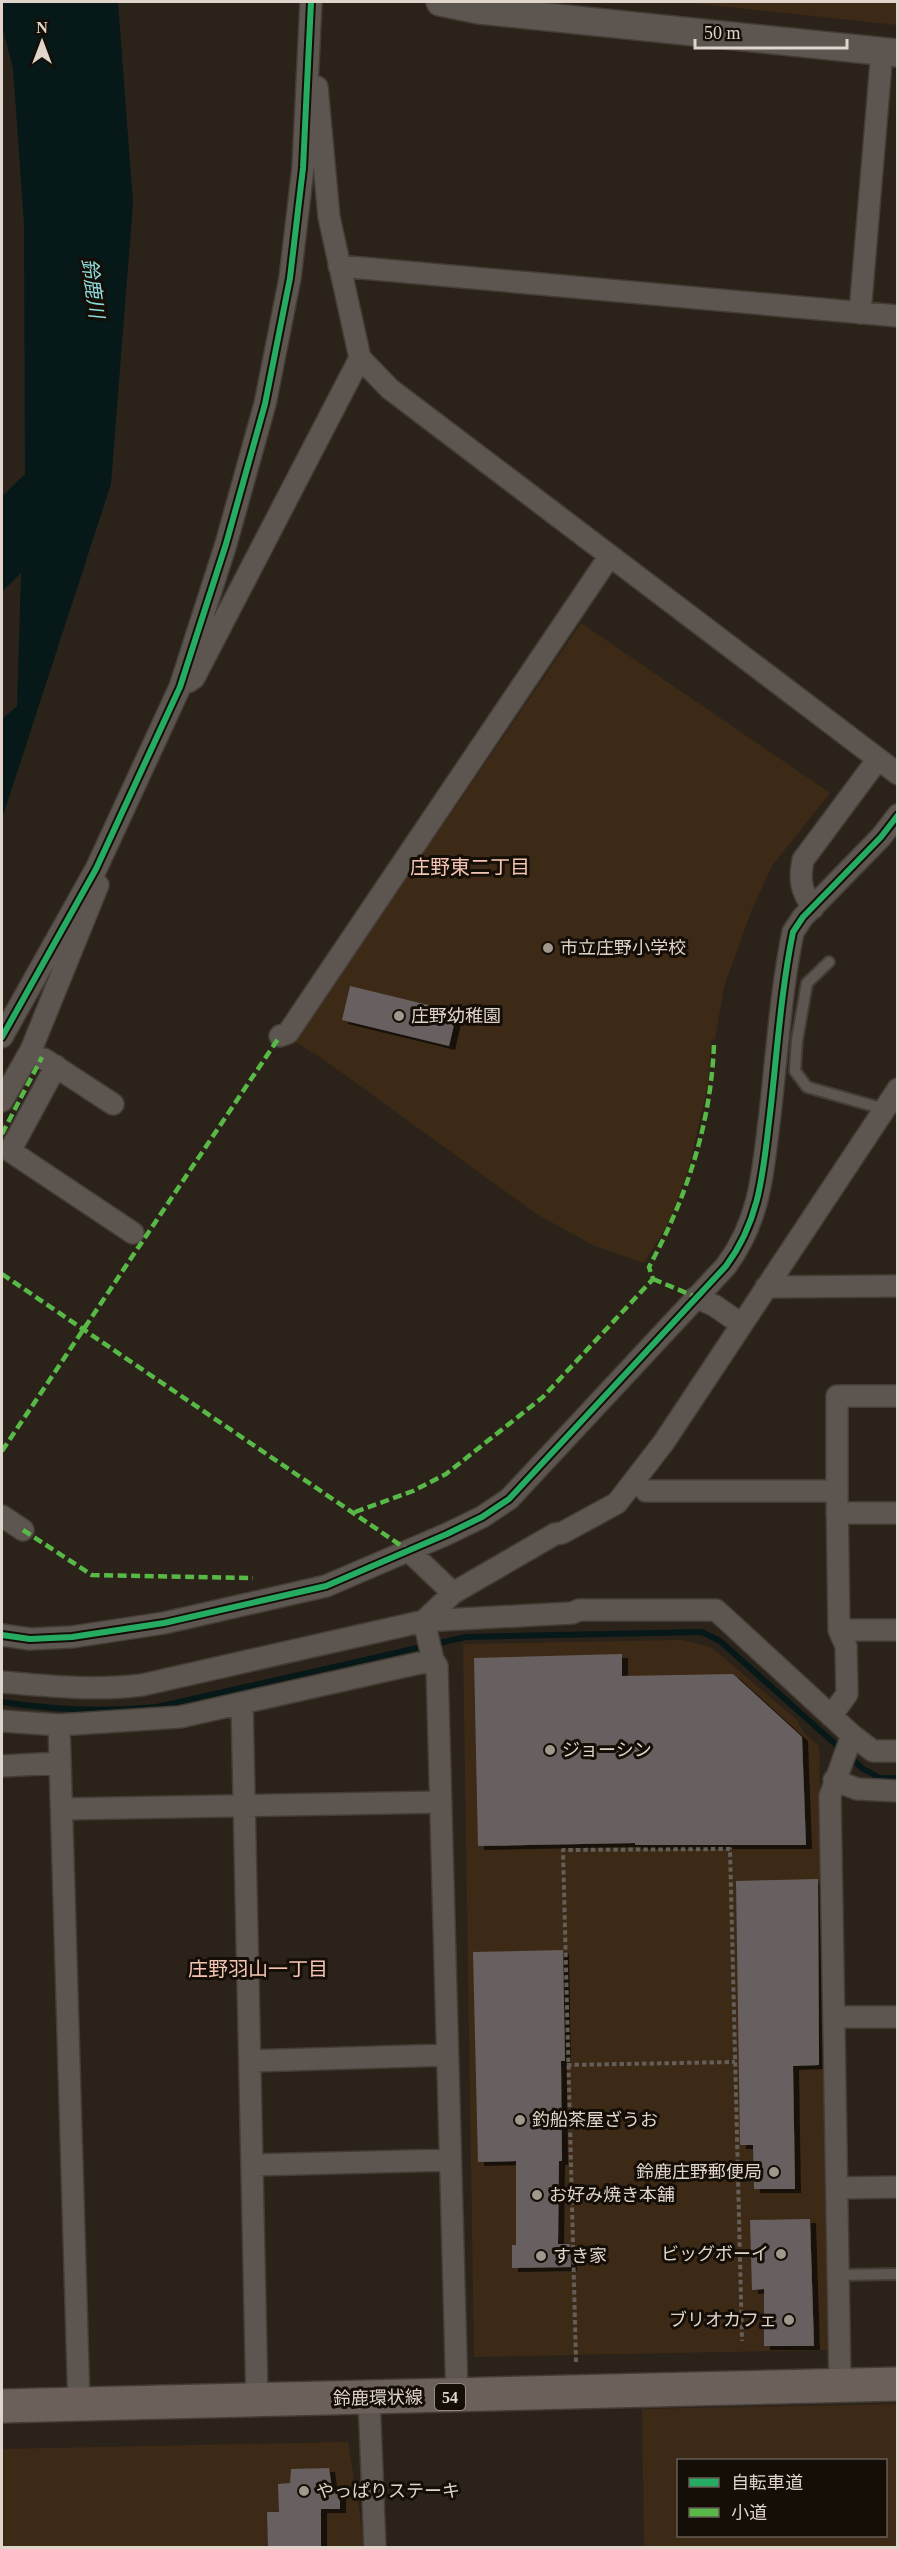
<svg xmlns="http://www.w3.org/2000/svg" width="899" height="2549" font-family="'Times New Roman','Noto Sans JP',serif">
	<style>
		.built { fill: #3c2a16; fill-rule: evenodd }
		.water { fill: #061918 }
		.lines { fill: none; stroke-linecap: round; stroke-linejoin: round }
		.stream { stroke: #061918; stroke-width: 6 }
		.building { fill: #686160; filter: url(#shadow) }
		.service-casing { stroke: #443d36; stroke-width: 14 }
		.minor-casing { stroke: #443d36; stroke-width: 24 }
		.tertiary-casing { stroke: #443d36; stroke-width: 30 }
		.primary-casing { stroke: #443d36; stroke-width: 36 }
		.path { stroke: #635e57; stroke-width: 4; stroke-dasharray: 4.5 3; stroke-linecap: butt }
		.service { stroke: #5d5650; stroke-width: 10 }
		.minor { stroke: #5d5650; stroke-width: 21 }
		.tertiary { stroke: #5d5650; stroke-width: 27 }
		.primary { stroke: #6c605b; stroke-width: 33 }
		.quiet { stroke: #58b947; stroke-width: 4.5; stroke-dasharray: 9 4.5; stroke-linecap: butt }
		.cycleway-casing { stroke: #150e07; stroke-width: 10 }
		.cycleway { stroke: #26ab63; stroke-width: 6 }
		.poi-dot { fill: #a0978d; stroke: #150e07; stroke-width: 2 }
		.labels { text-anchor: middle; stroke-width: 6; stroke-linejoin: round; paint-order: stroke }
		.shield { fill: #150e07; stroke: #a29990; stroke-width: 1.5 }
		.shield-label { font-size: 16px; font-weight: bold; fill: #dfd5cb }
		.poi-label { font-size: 18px; fill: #dfd5cb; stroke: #150e07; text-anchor: start }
		.street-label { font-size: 18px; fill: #dfd5cb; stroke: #150e07 }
		.water-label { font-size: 20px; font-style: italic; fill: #8dddde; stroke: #150e07 }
		.neighbourhood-label { font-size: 20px; fill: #f4c4b3; stroke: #150e07 }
	</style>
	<defs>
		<filter id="shadow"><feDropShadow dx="6" dy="4" stdDeviation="0" flood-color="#0009"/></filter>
	</defs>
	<rect width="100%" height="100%" fill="#2b231a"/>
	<path class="built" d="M682,2H897V25Z
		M581,623L830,793L772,866L752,909L724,987L715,1039L711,1040L708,1085L688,1171L671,1218L644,1263L595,1246L538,1215L323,1059L295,1042Z
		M682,1640L711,1647L797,1720L804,1733L819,1746L832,2350L474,2357L463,1644Z
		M897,2404V2547H644L642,2409ZM886,2460V2536H678V2460Z
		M348,2442L365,2547H2V2449Z"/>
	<path class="water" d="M2,2H118L133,203L111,484L2,819V719L17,706L21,573L2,592V496L25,474L24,225L13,68L2,27Z"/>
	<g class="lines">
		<path class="stream" d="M2,1702C54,1710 104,1712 157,1707L466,1637L702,1632L720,1641L862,1768L880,1778H898"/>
	</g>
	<path class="building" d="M350,986L457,1012L449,1046L342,1020Z
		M622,1654V1676L733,1674L802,1737L806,1845H635V1843L478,1846L474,1658Z
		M818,1879L819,2065L793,2066L795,2189H754L753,2145H740L736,1881Z
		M563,1950L565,2061H561L562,2161H559L558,2244H570L571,2267L512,2268V2245H516V2161L478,2162L473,1952Z
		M810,2219L814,2346H764V2289L752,2290L750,2220Z
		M329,2468L332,2489L340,2490V2509H321V2547H268L267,2512H279L278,2484L290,2483L291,2469Z"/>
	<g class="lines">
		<g class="service-casing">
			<path id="service" d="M829,962L807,983L797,1040L795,1071L807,1087L884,1109
				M838,2275L898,2274"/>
		</g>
		<g class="minor-casing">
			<path id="minor" d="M317,87L329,217L360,358L390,389L898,774
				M339,266L898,316
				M860,313L882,51
				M188,682L194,678L360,358
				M813,908C801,890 799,881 803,860L878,759
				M280,1036L288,1033L609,557
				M2,1037L96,869L180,687L226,544L265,404L290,278L303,168L311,2
				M44,1059L113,1104
				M56,1066L10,1151L133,1233
				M2,1101L31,1050L98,885
				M766,1287L898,1286
				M696,1297L715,1306L741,1324
				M646,1491H837L839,1630L846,1646L847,1694L831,1716
				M837,1491V1396H898
				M837,1513H898
				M2,1516L23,1530
				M409,1551L453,1593
				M424,1621L433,1660L437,1666L457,2397
				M424,1621L453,1593L555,1534L562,1533L617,1503L664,1442L898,1089
				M839,1630H898
				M2,1635L30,1639L72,1637L164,1623L326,1586L447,1534L482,1517L509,1499L726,1266C761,1219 763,1170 770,1114C777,1053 781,991 793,932L803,917L881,837L898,815
				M2,1682C49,1686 94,1691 142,1685L424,1621L572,1613L579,1610H716L852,1735L873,1751H898
				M242,1703L257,2401
				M2,1721L59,1725
				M2,1766L60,1763
				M834,1780L857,1789L898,1791
				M62,1809L441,1802
				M834,2017H898
				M250,2061L447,2055
				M252,2165L450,2160
				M837,2188L898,2187
				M840,2385L830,1796L852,1735
				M369,2398L375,2548
				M79,2405L59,1725L180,1717L433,1660"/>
		</g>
		<g class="tertiary-casing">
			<path id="tertiary" d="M440,2L479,10L898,53"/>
		</g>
		<g class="primary-casing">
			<path id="primary" d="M2,2406L898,2384"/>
		</g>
		<path class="path" d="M567,2065L735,2062
			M576,2362L563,1850L730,1849L742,2341"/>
		<use href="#service" class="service"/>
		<use href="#minor" class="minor"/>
		<use href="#tertiary" class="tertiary"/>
		<use href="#primary" class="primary"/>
		<path class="quiet" d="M2,1134L42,1057
			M2,1274L409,1551
			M653,1279L696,1297
			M2,1451L280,1036
			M355,1512L413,1491L446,1474L543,1397L653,1279L649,1267C687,1197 711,1123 714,1044
			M23,1530L92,1575L253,1578"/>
		<g class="cycleway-casing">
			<path id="cycleway" d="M2,1037L96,869L180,687L226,544L265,404L290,278L303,168L311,2
				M2,1635L30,1639L72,1637L164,1623L326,1586L447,1534L482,1517L509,1499L726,1266C761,1219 763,1170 770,1114C777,1053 781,991 793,932L803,917L881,837L898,815"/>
		</g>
		<use href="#cycleway" class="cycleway"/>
	</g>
	<g class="poi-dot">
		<circle cx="548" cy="948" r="6"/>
		<circle cx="399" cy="1016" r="6"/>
		<circle cx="550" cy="1750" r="6"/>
		<circle cx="520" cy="2120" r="6"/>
		<circle cx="774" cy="2172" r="6"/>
		<circle cx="537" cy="2195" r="6"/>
		<circle cx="781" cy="2254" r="6"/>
		<circle cx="541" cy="2256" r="6"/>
		<circle cx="789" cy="2320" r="6"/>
		<circle cx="304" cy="2491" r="6"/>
	</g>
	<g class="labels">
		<rect class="shield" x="435" y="2384" width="30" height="26" rx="4.5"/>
		<g class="shield-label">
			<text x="450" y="2403">54</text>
		</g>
		<g class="poi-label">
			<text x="560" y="954">市立庄野小学校</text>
			<text x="411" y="1022">庄野幼稚園</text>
			<text x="562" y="1756">ジョーシン</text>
			<text x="532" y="2126">釣船茶屋ざうお</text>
			<text x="762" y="2178" text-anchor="end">鈴鹿庄野郵便局</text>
			<text x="549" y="2201">お好み焼き本舗</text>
			<text x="769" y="2260" text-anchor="end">ビッグボーイ</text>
			<text x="553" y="2262">すき家</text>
			<text x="777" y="2326" text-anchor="end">ブリオカフェ</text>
			<text x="316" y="2497">やっぱりステーキ</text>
		</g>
		<g class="street-label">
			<text transform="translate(378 2398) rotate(-1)" y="6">鈴鹿環状線</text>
		</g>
		<g class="water-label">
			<text transform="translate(93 288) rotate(82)" y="7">鈴鹿川</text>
		</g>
		<g class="neighbourhood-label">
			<text x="470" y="874">庄野東二丁目</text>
			<text x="258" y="1976">庄野羽山一丁目</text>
		</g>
	</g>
	<rect width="899" height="2549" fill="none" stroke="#dfd5cb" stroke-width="6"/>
	<rect x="677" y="2459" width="210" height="78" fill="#150e07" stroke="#665e55" stroke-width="1.5"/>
	<rect x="689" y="2478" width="30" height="9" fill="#26ab63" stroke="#665e55" stroke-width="1.5"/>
	<text x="731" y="2489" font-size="18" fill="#dfd5cb">自転車道</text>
	<rect x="689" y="2508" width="30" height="9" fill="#58b947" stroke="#665e55" stroke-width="1.5"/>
	<text x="731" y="2519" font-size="18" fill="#dfd5cb">小道</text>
	<g transform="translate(42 42)" stroke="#150e07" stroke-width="4.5" paint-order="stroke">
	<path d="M0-4.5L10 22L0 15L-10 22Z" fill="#dfd5cb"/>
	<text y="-9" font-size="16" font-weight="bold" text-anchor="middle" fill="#dfd5cb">N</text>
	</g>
	<path d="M695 39v9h152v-9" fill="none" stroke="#dfd5cb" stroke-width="3"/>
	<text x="704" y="39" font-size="18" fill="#dfd5cb" stroke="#150e07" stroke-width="4.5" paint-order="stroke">50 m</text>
</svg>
